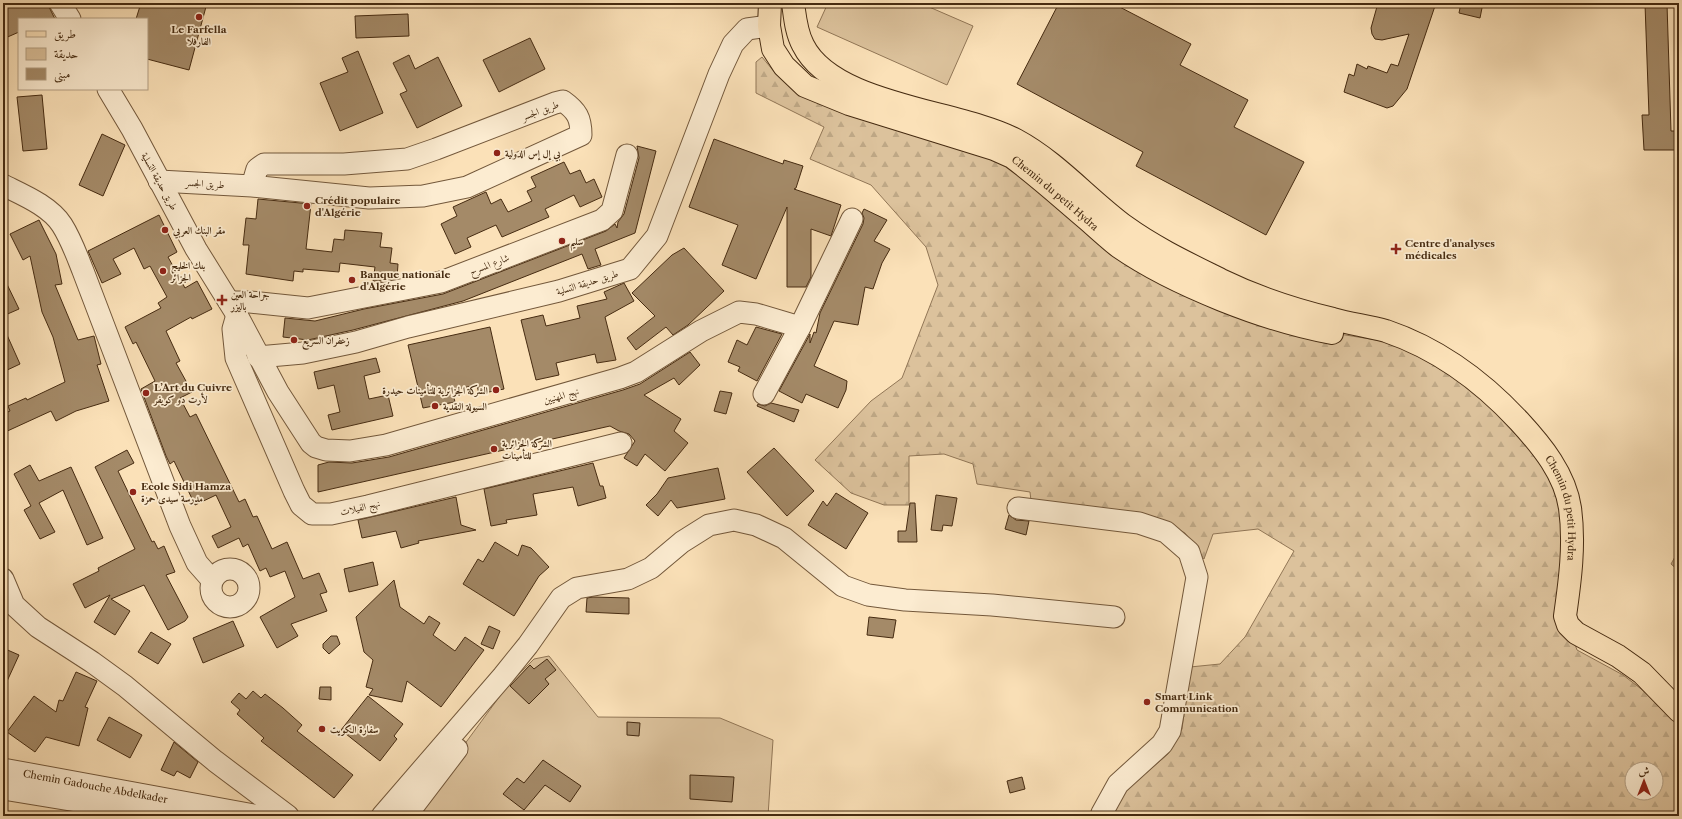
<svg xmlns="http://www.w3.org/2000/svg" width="1682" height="819" font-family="'Libre Caslon Text',Amiri,serif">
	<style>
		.forest { fill: url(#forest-firs); stroke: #917656; fill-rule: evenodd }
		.green { fill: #dcc29c; stroke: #917656 }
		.water { fill: url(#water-waves); stroke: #8d7353 }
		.building { fill: #a48a68; stroke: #462b11 }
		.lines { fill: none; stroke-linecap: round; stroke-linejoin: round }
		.minor-casing { stroke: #73583b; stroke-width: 23 }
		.major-casing { stroke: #462b11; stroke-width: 24 }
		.minor { stroke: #fcecd1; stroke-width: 21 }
		.major { stroke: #fbe1b8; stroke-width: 22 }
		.poi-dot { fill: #8f2418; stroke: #fcecd1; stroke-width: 1.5 }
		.labels { text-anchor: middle; stroke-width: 3.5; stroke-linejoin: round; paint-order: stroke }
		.poi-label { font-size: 10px; font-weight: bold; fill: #462b11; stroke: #fcecd1; text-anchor: start }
		.street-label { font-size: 10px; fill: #462b11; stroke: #fcecd1 }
	</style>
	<defs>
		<pattern id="forest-firs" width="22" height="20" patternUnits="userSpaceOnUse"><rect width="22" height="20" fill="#dcc29c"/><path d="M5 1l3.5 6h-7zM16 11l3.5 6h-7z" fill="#bea785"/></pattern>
		<pattern id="water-waves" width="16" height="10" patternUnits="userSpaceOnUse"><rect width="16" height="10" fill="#bda37f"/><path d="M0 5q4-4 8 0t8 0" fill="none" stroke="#9b8567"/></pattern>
	</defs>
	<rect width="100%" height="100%" fill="#fbe1b8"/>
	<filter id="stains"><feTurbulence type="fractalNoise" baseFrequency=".005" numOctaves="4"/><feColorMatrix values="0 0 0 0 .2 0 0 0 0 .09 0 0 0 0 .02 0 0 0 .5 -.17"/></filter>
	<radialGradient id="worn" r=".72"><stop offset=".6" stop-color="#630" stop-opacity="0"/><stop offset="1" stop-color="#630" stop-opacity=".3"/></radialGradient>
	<path class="forest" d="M762,57L776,74L795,86L993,151L1333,333L1383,341L1422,355L1471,383L1531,440L1562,501L1568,625L1577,650L1623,675L1649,695L1679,726V816H1112L1123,793L1168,754L1182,729L1190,667L1220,664L1245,637L1294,551L1258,529L1213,534L1204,559L1185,533L1155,517L1084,506L1031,501L1030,492L977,484L973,464L944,454L909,456V505H884L851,493L815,460L871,401L902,378L938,285L926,247L871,185L810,159L824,127L756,93V62ZM1632,769H1656V793H1632Z"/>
	<path class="green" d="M828,3H920L973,26L947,85L817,27Z
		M549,656L598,717L720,718L773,740L768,816H412L508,685L534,659Z"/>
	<path class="water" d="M1676,555L1679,556V571L1671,564Z"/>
	<path class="building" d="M3,3H47L55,19H19V32L3,39Z
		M141,3H207L189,70L147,59V19H136Z
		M1059,3H1112L1191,44L1180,65L1248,100L1234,127L1304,162L1266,235L1136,166L1143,152L1017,84Z
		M1378,3H1436L1407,89L1393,106L1387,108L1344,92L1349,74L1354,76L1357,64L1367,69L1368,66L1387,73L1391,64L1398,66L1409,34L1382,40L1375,39L1372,34L1371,28Z
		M1461,3H1483L1480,18L1459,13Z
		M1645,4H1667L1671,131H1679V150H1644L1642,115H1649Z
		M408,14L409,36L356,38L355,16Z
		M530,38L545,69L499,92L483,60Z
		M358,51L383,113L340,131L320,83L348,72L342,58Z
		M409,55L415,69L438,57L462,106L417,128L400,94L407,91L393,63Z
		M42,95L47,149L23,151L17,97Z
		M102,134L125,145L103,196L79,185Z
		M714,139L783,164L784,160L803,166L796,188L794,189L841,205L831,236L811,229V277L806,287H787V207L756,279L722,265L738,225L689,207Z
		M637,146L656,151L635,233L595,249L601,265L588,269L582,254L463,301L353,330L308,340L283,337L285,318L315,321L364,309L443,294L606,231L615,224L617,228L618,222L624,214L639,158Z
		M564,162L570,174L580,170L586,183L594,179L602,197L580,207L574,195L545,209L549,217L502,237L496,225L467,238L471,247L455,254L441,224L457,216L453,207L486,192L491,204L501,199L508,212L532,201L527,191L536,187L531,177Z
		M258,199L311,204L306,249L332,252L334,239L344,240L345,230L382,233L380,247L392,248L390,263L398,264L397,278L381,281H373L375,267L340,263L339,272L303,269V272L294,271L293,281L246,274L249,245H243L246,218L256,219Z
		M864,209L887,220L874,241L890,249L882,263L873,289L865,287L858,325L834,321L814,366L847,381L846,390L838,408L806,394L802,403L779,391L810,334V343L814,332L816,333L820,313L863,224L864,218L862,213Z
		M159,215L177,252L168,257L185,288L197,281L212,309L192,319L191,317L166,331L180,361L176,363L192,392L180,398L190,417L196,414L239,502L245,499L253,517L257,516L272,549L287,542L303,579L319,573L327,592L320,594L327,611L291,624L298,636L277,648L260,617L295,597L285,571L270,577L266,568L260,571L248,544L243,547L239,538L218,548L212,536L231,527L216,495L195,505L174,461L170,464L166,456L141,389L155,381L136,342L133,344L125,327L161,308L158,303L167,297L150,266L144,269L134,248L113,259L121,274L102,283L88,251Z
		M39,220L56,254L62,284L55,285L78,340L94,336L101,364L97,365L109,401L76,411L56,421L51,411L3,433V414L10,411L8,406L26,398L27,400L65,382L53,337L42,312L30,256L23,260L10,234Z
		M684,248L724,291L688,325L673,335L666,327L636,350L627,338L655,316L632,293L672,255Z
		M3,276L19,309L3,316Z
		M624,283L634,301L605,317L616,360L597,363L595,354L556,363L559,375L536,380L521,320L543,315L546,326L580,318L577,306L607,299L604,292Z
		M3,326L20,364L3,372Z
		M490,327L504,389L479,394L477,385L452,390L455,402L423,408L408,345Z
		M756,327L782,334L757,381L738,371L740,367L728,362L737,340L747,345Z
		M690,352L700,365L679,385L674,378L644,395L681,419L674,431L688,443L665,471L645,454L637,466L624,458L635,441L629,434L619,431L610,426L318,492V465L329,462L352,463L389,457L623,390L640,384Z
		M376,358L380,372L364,376L369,399L388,395L393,416L332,430L328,415L340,412L334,385L318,389L314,372Z
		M720,391L732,393L726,414L714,411Z
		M771,403L799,410L794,422L757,406L758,404L765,406Z
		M774,448L814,491L787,516L747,472Z
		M127,450L134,463L118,471L152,542L154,541L158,549L164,546L175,572L166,575L188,617L185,621L168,630L144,585L111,599L130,611L115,635L94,622L110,595L85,608L73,584L99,571L98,568L135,549L95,467Z
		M593,463L600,486H603L606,498L578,506L573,487L533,494L537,515L506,520L507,523L491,526L484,489Z
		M30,465L39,481L71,467L103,538L87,545L63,490L39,503L55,532L40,539L24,510L31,506L14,474Z
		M718,468L725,499L677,508L671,500L658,516L646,505L657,494L668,478Z
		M836,493L868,513L846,549L808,525L823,501L827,506Z
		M936,495L957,498L952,526L943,525L942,531L931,530Z
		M456,497L461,525L476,530L418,541L419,543L401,548L396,531L362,538L358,520Z
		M910,503H915L917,542H898V531H906Z
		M1009,515L1016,520L1029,521L1026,535L1005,529Z
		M495,542L518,556L522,545L531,548L549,567L539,576L514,616L463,584L478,559L483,562Z
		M373,562L378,585L349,592L344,569Z
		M394,580L400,607L424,624L429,616L440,623L433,635L455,651L465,637L484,650L441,707L407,681L402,702L369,695L373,689L366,687L373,660L364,652L356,617Z
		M593,597L629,598V614L586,612L587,598Z
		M869,617L896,620L893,638L867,635Z
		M233,621L244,646L203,663L193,638Z
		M489,626L500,631L493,649L481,644Z
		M151,632L171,644L158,664L138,652Z
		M331,636H337L340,644L329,654L323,648V644Z
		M3,648L19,655L3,690Z
		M547,659L556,670L545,679L549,684L529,704L510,686L530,665L534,669Z
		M76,672L97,681L85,707L88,708L79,746L46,737L35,752L7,732L34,696L56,712L59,700L63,701Z
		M320,687H331V700L319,699Z
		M253,691L261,698L265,694L283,708L302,725L297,731L353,775L334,798L261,741L264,738L237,714L240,710L231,702L239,693L246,699Z
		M368,696L403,724L394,736L397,739L380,761L341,730Z
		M109,717L142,735L130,758L97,740Z
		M627,722L640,723L639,736L627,735Z
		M174,742L198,762L190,778L177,771L174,776L161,770Z
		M543,760L581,786L570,802L545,785L524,810L503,794L517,778L524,783Z
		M690,775L734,777L732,802L690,799Z
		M1022,777L1025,789L1010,793L1007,781Z"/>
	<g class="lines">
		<g class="minor-casing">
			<g id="minor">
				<path d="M60,3L70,19"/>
				<path d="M108,89L132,129L196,249L237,315L278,392L311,443L316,447L326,450L350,451L386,445L620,378L636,372L701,331L739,312L756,314L800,327"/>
				<path d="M159,181L252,186L369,198L423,196L467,187L581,135C581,118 577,111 563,101L555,103L436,149L407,159L344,164H264L257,169L252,186"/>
				<path d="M3,185C23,195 50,206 62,225C71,239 77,256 83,271L180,526L197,563L212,580"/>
				<path d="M230,302H250L308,308L441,282L602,220L612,211L627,155"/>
				<path d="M237,315L233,329L236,358L294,491L301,505L312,514H331L368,506L621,443"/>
				<path d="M258,357L303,353L356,342L408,327L559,291L630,269L657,236L719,74L733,44L747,29L769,26"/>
				<path d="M764,394L800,327L852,219"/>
				<path d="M1018,508L1139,523L1166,532L1189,552L1197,577L1170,731L1162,744L1118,784L1102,813L1101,816"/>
				<circle cx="230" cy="588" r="19"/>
				<path d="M3,579L14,605L38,627L92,662L125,686L215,761L288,816"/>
				<path id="s1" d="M3,769L259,816"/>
				<path d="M3,789L169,816"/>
				<path d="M382,816L503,676L528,645L561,598L577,588L628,579L651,568L682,542L709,525L734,520L756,525L784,538L843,586L868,595L905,600L992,605L1114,617"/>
				<path d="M406,816L457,749"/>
			</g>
		</g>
		<g class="major-casing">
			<g id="major">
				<path id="s2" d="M770,3L769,26L773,49L784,66L805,86L849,104L994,149L1012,157C1039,177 1064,200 1089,221C1099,230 1109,239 1119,247C1174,285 1266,321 1332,333"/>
				<path id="s3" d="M793,3C795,17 796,32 803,45C833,106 960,110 1016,140C1057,162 1089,200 1126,227C1155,248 1189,264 1221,280C1256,297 1295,310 1333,319C1351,324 1368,326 1386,331C1439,349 1481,380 1519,421C1542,446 1565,474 1570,508C1575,544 1570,581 1565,616L1568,625L1576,633L1618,656L1642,673L1679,711"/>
			</g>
		</g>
		<use href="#minor" class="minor"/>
		<use href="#major" class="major"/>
	</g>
	<g class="poi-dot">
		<circle cx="199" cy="17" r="4"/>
		<circle cx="497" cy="153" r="4"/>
		<circle cx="307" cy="206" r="4"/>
		<circle cx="165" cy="230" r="4"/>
		<circle cx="562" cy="241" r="4"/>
		<path d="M1394 243h4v4h4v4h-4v4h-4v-4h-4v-4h4z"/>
		<circle cx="163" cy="271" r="4"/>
		<circle cx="352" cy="280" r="4"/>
		<path d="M220 294h4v4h4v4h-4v4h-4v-4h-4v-4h4z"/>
		<circle cx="294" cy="340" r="4"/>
		<circle cx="496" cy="390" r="4"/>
		<circle cx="146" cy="393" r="4"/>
		<circle cx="435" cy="406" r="4"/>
		<circle cx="494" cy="449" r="4"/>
		<circle cx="133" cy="492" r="4"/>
		<circle cx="1147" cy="702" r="4"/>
		<circle cx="322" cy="729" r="4"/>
	</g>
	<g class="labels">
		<g class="poi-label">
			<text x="199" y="33" text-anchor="middle">Le Farfella<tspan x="199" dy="12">الفارفلا</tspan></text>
			<text x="505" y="157">بي إل إس الدولية</text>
			<text x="315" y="204">Crédit populaire<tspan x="315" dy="12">d'Algérie</tspan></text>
			<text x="173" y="234">مقر البنك العربي</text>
			<text x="570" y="245">سليم</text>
			<text x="1405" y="247">Centre d'analyses<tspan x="1405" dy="12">médicales</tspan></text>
			<text x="171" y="269">بنك الخليج<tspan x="171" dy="12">الجزائر</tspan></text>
			<text x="360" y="278">Banque nationale<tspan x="360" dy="12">d'Algérie</tspan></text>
			<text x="231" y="298">جراحة العين<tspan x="231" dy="12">باليزر</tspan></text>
			<text x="302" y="344">زعفران السريع</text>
			<text x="154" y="391">L’Art du Cuivre<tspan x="154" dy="12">لأرت دو كويفر</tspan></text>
			<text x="488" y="394" text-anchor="end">الشركة الجزائرية للتأمينات حيدرة</text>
			<text x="443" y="410">السيولة النقدية</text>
			<text x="502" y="447">الشركة الجزائرية<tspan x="502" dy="12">للتأمينات</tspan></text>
			<text x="141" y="490">Ecole Sidi Hamza<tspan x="141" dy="12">مدرسة سيدى حمزة</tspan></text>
			<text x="1155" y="700">Smart Link<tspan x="1155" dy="12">Communication</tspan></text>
			<text x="330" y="733">سفارة الكويت</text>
		</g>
		<g class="street-label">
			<text transform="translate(540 110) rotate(-20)" y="4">طريق الجسر</text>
			<text transform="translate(160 181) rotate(61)" y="4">طريق حديقة التسلية</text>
			<text transform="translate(205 183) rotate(4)" y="4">طريق الجسر</text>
			<text dy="4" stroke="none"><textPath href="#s2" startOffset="371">Chemin du petit Hydra</textPath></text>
			<text transform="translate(489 264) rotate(-21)" y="4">شارع المسرح</text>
			<text transform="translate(587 282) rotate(-17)" y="4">طريق حديقة التسلية</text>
			<text transform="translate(561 395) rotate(-16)" y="4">نهج المهنيين</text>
			<text transform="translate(360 507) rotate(-13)" y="4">نهج الفيلات</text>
			<text dy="4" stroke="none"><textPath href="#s3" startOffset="967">Chemin du petit Hydra</textPath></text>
			<text dy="4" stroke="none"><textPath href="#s1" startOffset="94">Chemin Gadouche Abdelkader</textPath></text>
		</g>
	</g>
	<rect width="1682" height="819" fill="none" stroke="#fbe1b8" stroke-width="16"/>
	<rect x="4" y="4" width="1674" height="811" fill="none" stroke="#462b11" stroke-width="2"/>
	<rect x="8" y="8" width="1666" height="803" fill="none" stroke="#462b11"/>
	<rect x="18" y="18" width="130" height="72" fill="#fcecd1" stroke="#b39f84"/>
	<rect x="26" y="31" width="20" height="6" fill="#fbe1b8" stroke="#b39f84"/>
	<text x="54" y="38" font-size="12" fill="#462b11">طريق</text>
	<rect x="26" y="48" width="20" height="12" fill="#dcc29c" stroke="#b39f84"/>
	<text x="54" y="58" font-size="12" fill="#462b11">حديقة</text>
	<rect x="26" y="68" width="20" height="12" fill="#a48a68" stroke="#b39f84"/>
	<text x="54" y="78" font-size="12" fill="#462b11">مبنى</text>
	<g transform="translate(1644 781)"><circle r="19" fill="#fcecd1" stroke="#b39f84"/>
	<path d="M0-3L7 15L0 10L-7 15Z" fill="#8f2418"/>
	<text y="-6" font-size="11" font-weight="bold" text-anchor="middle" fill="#462b11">ش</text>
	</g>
	<rect width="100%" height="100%" filter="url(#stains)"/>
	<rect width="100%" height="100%" fill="url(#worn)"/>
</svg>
